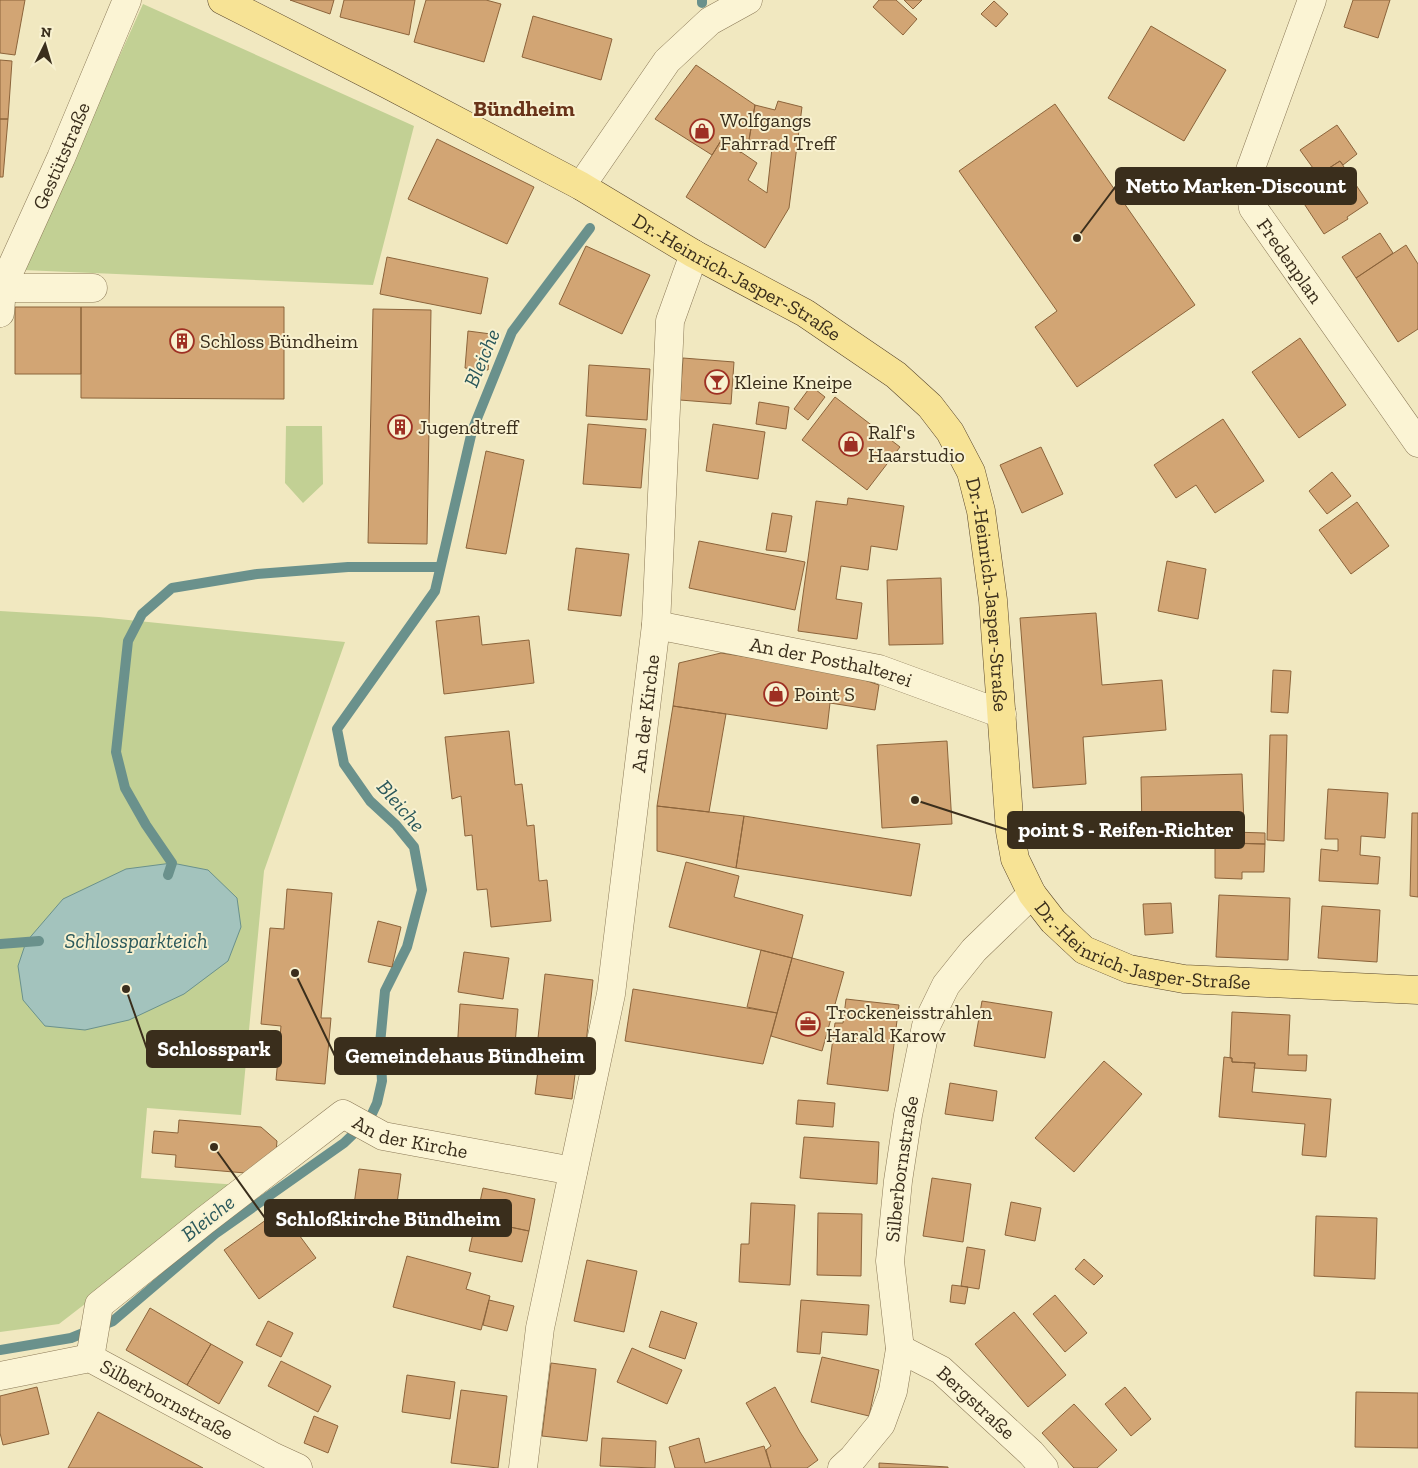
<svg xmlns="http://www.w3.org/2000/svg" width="1418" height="1468" font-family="'Zilla Slab',serif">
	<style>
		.green { fill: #c2d094 }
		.water { fill: #a3c3bd; stroke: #6a918c }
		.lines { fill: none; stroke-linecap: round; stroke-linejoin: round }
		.stream { stroke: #6a918c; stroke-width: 10 }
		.building { fill: #d2a574; stroke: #8c643b }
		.minor-casing { stroke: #8b7957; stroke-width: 29 }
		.major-casing { stroke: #59462c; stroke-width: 29 }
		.minor { stroke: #fbf4d4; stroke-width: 28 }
		.major { stroke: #f7e395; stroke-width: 28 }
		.labels { text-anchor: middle; stroke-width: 4; stroke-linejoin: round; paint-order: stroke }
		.poi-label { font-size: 20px; fill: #3a2e1c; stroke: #f8f1d0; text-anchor: start }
		.street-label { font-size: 20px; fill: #3a2e1c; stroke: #f8f1d0 }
		.water-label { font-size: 21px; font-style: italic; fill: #2a585b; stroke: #f8f1d0 }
		.quarter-label { font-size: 22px; font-weight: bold; fill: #693319; stroke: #f8f1d0 }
		.leader { fill: none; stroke: #3a2e1c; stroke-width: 2 }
		.callout-dot { fill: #3a2e1c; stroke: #f8f1d0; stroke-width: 2 }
		.callout { fill: #3a2e1c; stroke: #3a2e1c; stroke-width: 2 }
		.callout-label { font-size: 21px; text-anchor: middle; font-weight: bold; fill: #fff }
	</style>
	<rect width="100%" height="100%" fill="#f1e8c0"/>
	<path class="green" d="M143,4L414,126L373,285L23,270Z
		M286,426H322L323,484L303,503L285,483Z
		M0,611L99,617L345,642L264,871L241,1115L147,1108L141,1178L239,1185L59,1324L0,1332Z"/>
	<path class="water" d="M172,863L208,870L237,898L241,927L228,961L184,994L129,1020L85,1030L45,1026L23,1000L18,966L26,942L63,899L126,869Z"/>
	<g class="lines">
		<path class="stream" d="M702,0V3
			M168,875L172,863L146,825L125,788L116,752L128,641L142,614L172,588L257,574L348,567H440
			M0,944L39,941
			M0,1350L71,1338L113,1321L215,1234L344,1143L370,1118L377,1103L382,1081L380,1044L385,991L407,947L422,890L414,847L396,825L370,801L344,764L337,729L435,591L472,431L512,332L590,228"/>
	</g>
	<path class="building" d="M0,0H25L15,55L0,53Z
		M290,0H334L330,14Z
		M344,0H415L409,35L340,17Z
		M426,0H486L501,4L484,62L414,42Z
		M879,0H896L917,19L903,35L873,7Z
		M904,0H922L913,9Z
		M1353,0H1390L1378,38L1344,27Z
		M994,1L1008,14L996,27L981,14Z
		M533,16L612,39L601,80L522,57Z
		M1151,26L1226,70L1184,141L1108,98Z
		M0,60L12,61L8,119H0Z
		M696,65L755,105L749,140L741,153L722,139L712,155L655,119Z
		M778,101L802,107L789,208L765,248L686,197L722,139L757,163L748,180L767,193L772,148L749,140L755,105L775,110Z
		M1055,104L1195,305L1077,387L1035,327L1057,311L959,171Z
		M0,119H8L3,177H0Z
		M1337,125L1357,154L1343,165L1340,161L1318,175L1300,150Z
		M437,139L534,187L507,244L408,199Z
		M1340,161L1368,203L1347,217L1348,219L1324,234L1295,190Z
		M1380,233L1393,253L1356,278L1342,257Z
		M1406,245L1418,264V329L1398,342L1356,278Z
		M586,246L650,275L622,334L559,304Z
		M387,257L488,278L481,314L380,294Z
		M15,307H81V374H15Z
		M81,307H284V399L81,398Z
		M373,309L431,310L427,544L368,543Z
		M468,331L491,334L488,370L465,368Z
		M1300,338L1346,405L1299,438L1252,372Z
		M683,358L734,362L731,404L680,400Z
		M589,365L650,369L647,420L586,416Z
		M811,386L825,397L808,420L794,409Z
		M835,397L900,447L867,490L802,440Z
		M759,402L789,407L786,429L756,424Z
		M1223,419L1264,481L1215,513L1196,485L1176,498L1154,465Z
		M588,424L646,429L641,488L583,484Z
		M713,424L765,432L758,479L706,471Z
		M1041,447L1063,494L1022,513L1000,465Z
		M486,451L524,460L506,554L466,548Z
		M1332,472L1351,496L1327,514L1309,491Z
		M848,498L904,506L897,550L871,546L868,570L841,566L836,599L862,603L857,639L798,631L816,501L847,505Z
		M1357,502L1389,546L1351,574L1319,530Z
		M772,513L792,516L786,552L766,550Z
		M699,541L805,562L795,610L689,588Z
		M576,548L629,554L621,616L568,610Z
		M1167,561L1206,569L1198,619L1158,611Z
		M941,578L943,644L889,645L887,580Z
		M1096,613L1102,685L1162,680L1166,730L1083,737L1086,784L1033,788L1020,618Z
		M479,616L482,645L529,640L534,683L444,694L436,621Z
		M721,653L835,670L879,685L875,710L830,703L827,729L673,706L679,663Z
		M1273,670L1291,671L1288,713L1271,712Z
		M673,706L726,714L709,812L657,806Z
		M509,731L515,785L522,784L527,826L534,825L539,881L547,880L551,921L491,927L487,889L477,890L472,835L465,836L461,796L452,799L445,737Z
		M1270,735H1287L1284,841L1267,840Z
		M947,741L952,824L882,828L877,745Z
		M1242,774L1244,823L1209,824V828L1142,830L1141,777Z
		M1328,789L1388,793L1385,838L1361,836L1360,855L1380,857L1378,884L1319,881L1321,849L1338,851V839H1325Z
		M657,806L744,816L736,868L657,851Z
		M1412,813H1418V897L1410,896Z
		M744,816L920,844L911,896L736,868Z
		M1233,832L1265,833V844L1233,843Z
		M1215,843L1265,844L1264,872H1242V879L1215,878Z
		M686,862L739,876L734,897L803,915L792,958L669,927Z
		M287,889L332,893L321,1018H331L325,1084L276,1080L281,1026L261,1024L270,928L284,929Z
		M1219,895L1290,898L1288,960L1216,957Z
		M1171,903L1173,933L1145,935L1143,904Z
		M1322,906L1380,910L1377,962L1318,958Z
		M378,921L401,927L392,967L368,962Z
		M761,950L792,958L777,1013L747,1007Z
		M464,952L509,958L503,999L458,992Z
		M792,958L844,972L822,1051L771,1036Z
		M545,974L593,980L586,1043L538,1038Z
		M633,989L777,1013L763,1064L625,1041Z
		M846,999L899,1005L888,1091L827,1084L835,1023H843Z
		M982,1001L1052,1012L1045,1058L974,1046Z
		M460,1004L518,1009L514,1056L457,1052Z
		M1232,1012L1290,1015L1288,1055H1307L1306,1071L1254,1068L1255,1063L1232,1062V1058H1230Z
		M540,1054L577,1058L572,1099L535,1094Z
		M1224,1057L1232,1058V1062L1255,1063L1252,1092L1331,1099L1326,1157L1302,1155L1305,1124L1219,1117Z
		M1104,1061L1142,1094L1074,1172L1035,1138Z
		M950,1083L997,1091L993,1121L945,1114Z
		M798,1100L835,1103L833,1127L796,1124Z
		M179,1120L261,1127L277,1141L275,1163L257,1174L175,1167L176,1155L152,1153L154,1131L178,1133Z
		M804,1137L879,1142L877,1184L800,1178Z
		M359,1169L401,1174L395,1218L353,1212Z
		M932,1178L971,1184L963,1242L923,1236Z
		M483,1188L535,1199L529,1231L476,1220Z
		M1011,1202L1041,1208L1035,1241L1005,1235Z
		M751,1203L795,1205L790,1285L739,1282L741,1244H749Z
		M277,1212L288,1227L291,1224L316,1258L259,1299L224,1250Z
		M818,1213L862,1214L861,1276L817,1275Z
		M1316,1216L1377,1218L1375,1279L1314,1276Z
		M476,1220L529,1231L522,1262L469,1251Z
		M967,1247L985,1250L979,1289L961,1286Z
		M407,1256L471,1273L466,1289L490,1296L481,1330L393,1307Z
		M1084,1259L1103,1276L1094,1285L1075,1269Z
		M587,1260L637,1271L624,1332L574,1321Z
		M952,1285L968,1287L965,1304L950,1302Z
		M1055,1295L1087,1333L1065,1352L1033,1314Z
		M489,1300L514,1306L507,1331L483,1325Z
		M801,1300L869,1305L867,1335L822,1332L820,1354L797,1352Z
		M150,1308L211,1344L187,1385L126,1350Z
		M661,1311L697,1323L685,1359L649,1347Z
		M1014,1312L1066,1375L1028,1407L975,1344Z
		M268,1321L293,1333L281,1357L256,1345Z
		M211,1344L243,1362L219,1404L187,1385Z
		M632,1348L682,1370L667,1404L617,1382Z
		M822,1357L879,1370L869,1416L811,1402Z
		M281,1361L331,1386L318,1412L268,1386Z
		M551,1363L596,1369L587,1441L542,1436Z
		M407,1375L455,1382L450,1419L402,1412Z
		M37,1387L49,1434L3,1445L0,1433V1396Z
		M775,1387L800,1432L818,1460L807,1468H771L766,1450L771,1446L746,1403Z
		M1125,1387L1151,1419L1131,1436L1105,1404Z
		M461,1390L507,1396L498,1468L451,1463Z
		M1356,1392L1418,1393V1448L1355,1447Z
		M1074,1404L1117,1450L1097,1468H1074L1042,1433Z
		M98,1412L203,1468H68Z
		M314,1416L338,1426L328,1453L304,1443Z
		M602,1438L656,1441L655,1468L600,1466Z
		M699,1438L705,1463L764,1446L771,1468H675L669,1447Z
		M879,1463L948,1467V1468H879Z"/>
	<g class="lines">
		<g class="minor-casing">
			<g id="minor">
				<path id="s1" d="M1312,0L1248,176L1253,208L1418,443"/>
				<path d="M581,186L667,61L710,21L748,0"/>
				<path d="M0,288H93"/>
				<path id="s2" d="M0,313L2,288L61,158L127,0"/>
				<path id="s3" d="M656,625L879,669L1002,714"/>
				<path id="s4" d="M900,1349L941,1370L1031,1453L1044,1468"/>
				<path id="s5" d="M90,1358L99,1305L204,1221L343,1114L383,1136L573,1171"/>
				<path id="s6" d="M0,1376L90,1358L274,1457L298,1468"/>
				<path id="s7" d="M523,1468L540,1328L611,994L656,625L670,321L694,254"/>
				<path id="s8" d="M842,1468L853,1458L881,1424L893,1391L900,1349L890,1261L898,1181L908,1115L926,1026L946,985L974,950L1032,894"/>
			</g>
		</g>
		<g class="major-casing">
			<g id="major">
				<path id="s9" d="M222,0L387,84L581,186L694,254L805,313L896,375L930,406L950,432L971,472L981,511L993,600L1010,831L1015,859L1032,894L1053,921L1084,950L1129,969L1184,979L1418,990"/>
			</g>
		</g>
		<use href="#minor" class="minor"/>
		<use href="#major" class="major"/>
	</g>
	<defs>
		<g id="shop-ring" transform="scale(1.25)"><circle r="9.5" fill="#f8f1d0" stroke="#9e3023" stroke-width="1.5"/><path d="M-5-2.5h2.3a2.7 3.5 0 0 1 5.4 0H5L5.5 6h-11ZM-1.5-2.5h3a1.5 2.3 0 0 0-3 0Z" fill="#9e3023"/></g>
		<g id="building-ring" transform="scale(1.25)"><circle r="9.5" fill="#f8f1d0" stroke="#9e3023" stroke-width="1.5"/><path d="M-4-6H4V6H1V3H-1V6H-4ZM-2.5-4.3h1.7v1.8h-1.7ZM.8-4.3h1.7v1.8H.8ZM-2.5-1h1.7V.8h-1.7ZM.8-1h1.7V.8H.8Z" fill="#9e3023"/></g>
		<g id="bar-ring" transform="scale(1.25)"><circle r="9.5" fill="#f8f1d0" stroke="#9e3023" stroke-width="1.5"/><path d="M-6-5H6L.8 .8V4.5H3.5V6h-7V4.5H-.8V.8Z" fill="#9e3023"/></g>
		<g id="office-ring" transform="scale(1.25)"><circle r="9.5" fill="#f8f1d0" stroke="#9e3023" stroke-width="1.5"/><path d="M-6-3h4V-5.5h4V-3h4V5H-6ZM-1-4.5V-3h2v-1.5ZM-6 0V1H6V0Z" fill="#9e3023"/></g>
	</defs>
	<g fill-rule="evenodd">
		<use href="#shop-ring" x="702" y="131"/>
		<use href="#building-ring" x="182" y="341"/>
		<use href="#bar-ring" x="717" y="382"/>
		<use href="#building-ring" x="400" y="427"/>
		<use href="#shop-ring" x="851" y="444"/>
		<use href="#shop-ring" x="776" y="694"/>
		<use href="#office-ring" x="808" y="1024"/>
	</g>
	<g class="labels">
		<g class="poi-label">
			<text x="720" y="127">Wolfgangs<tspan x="720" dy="23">Fahrrad Treff</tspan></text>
			<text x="200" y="348">Schloss Bündheim</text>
			<text x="734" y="389">Kleine Kneipe</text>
			<text x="418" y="434">Jugendtreff</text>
			<text x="868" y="439">Ralf's<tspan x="868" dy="23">Haarstudio</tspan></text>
			<text x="794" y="701">Point S</text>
			<text x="826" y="1019">Trockeneisstrahlen<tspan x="826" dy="23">Harald Karow</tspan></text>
		</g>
		<g class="street-label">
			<text dy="7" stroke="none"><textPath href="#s2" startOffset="170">Gestütstraße</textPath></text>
			<text dy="7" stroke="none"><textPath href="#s1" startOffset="284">Fredenplan</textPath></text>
			<text dy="7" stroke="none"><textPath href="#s9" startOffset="585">Dr.-Heinrich-Jasper-Straße</textPath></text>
			<text dy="7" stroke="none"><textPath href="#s9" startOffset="1020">Dr.-Heinrich-Jasper-Straße</textPath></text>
			<text dy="7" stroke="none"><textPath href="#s3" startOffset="179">An der Posthalterei</textPath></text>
			<text dy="7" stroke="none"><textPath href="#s7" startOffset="765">An der Kirche</textPath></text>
			<text dy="7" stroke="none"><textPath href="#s9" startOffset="1455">Dr.-Heinrich-Jasper-Straße</textPath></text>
			<text dy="7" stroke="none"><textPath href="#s5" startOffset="436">An der Kirche</textPath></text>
			<text dy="7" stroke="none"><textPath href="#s8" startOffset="318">Silberbornstraße</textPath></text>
			<text dy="7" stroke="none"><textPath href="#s6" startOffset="179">Silberbornstraße</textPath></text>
			<text dy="7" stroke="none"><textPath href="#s4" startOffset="94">Bergstraße</textPath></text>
		</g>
		<g class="water-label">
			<text transform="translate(482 358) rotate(-67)" y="7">Bleiche</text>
			<text transform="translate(401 806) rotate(49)" y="7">Bleiche</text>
			<text x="136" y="948">Schlossparkteich</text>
			<text transform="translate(208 1218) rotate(-38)" y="7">Bleiche</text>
		</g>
		<g class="quarter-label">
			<text x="524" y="116">Bündheim</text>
		</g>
	</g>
	<path class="leader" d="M1077 238L1116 186M915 800L1008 830M126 989L147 1049M295 973L335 1056M214 1147L265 1218"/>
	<g class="callout-dot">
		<circle cx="1077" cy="238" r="5"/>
		<circle cx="915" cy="800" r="5"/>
		<circle cx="126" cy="989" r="5"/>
		<circle cx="295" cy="973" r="5"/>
		<circle cx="214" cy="1147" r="5"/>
	</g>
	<g class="callout">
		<rect x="1116" y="168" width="240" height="36" rx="5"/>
		<rect x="1008" y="812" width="236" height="36" rx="5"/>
		<rect x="147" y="1031" width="134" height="36" rx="5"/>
		<rect x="335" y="1038" width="260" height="36" rx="5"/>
		<rect x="265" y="1200" width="246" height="36" rx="5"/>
	</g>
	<g class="callout-label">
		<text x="1236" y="193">Netto Marken-Discount</text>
		<text x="1126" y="837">point S - Reifen-Richter</text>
		<text x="214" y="1056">Schlosspark</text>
		<text x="465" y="1063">Gemeindehaus Bündheim</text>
		<text x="388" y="1226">Schloßkirche Bündheim</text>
	</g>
	<g transform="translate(45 45) rotate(5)" stroke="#f8f1d0" stroke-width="4" paint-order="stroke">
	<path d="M0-4L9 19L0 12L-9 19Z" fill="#3a2e1c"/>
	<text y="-8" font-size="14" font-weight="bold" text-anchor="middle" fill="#3a2e1c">N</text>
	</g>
</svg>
